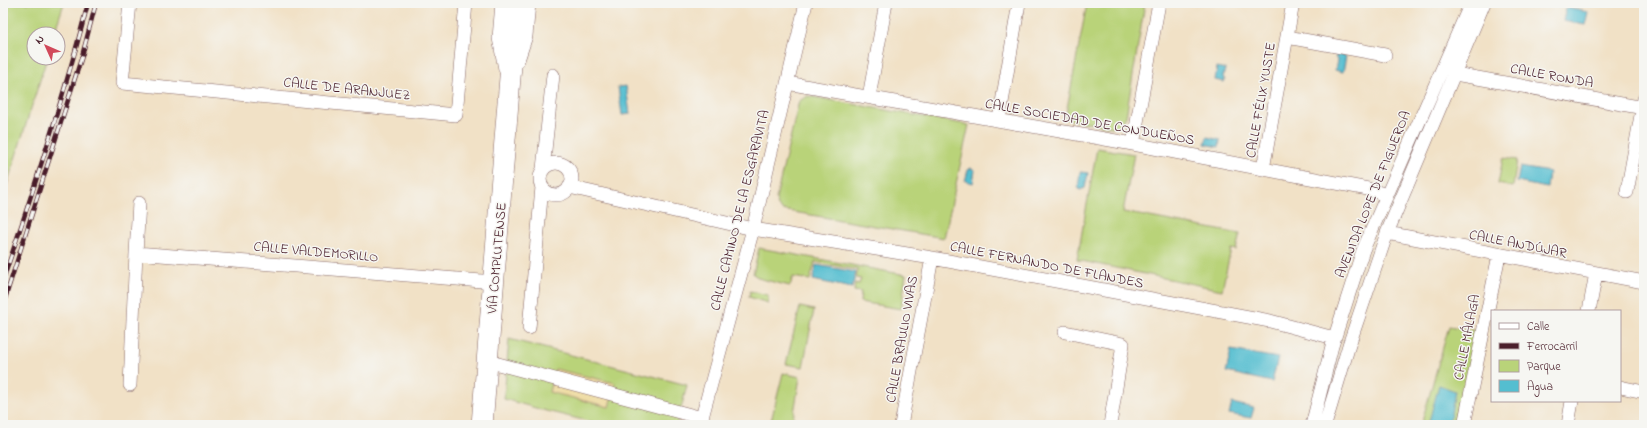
<svg xmlns="http://www.w3.org/2000/svg" width="1647" height="428" font-family="'Indie Flower',sans-serif">
	<style>
		.green { fill: #b9d379; stroke: #827952 }
		.sand { fill: #eeda9e; stroke: #9c7c64 }
		.water { fill: #54bed0; stroke: #4f6e7e }
		.lines { fill: none; stroke-linecap: round; stroke-linejoin: round }
		.street-casing { stroke: #846361; stroke-width: 14 }
		.primary-casing { stroke: #846361; stroke-width: 22 }
		.street { stroke: #fff; stroke-width: 13 }
		.primary { stroke: #fff; stroke-width: 21 }
		.rail-casing { stroke: #4a1f2b; stroke-width: 4.5 }
		.rail { stroke: #f6f6f2; stroke-width: 3; stroke-dasharray: 9; stroke-linecap: butt }
		.labels { text-anchor: middle; stroke-width: 3; stroke-linejoin: round; paint-order: stroke }
		.street-label { font-size: 14px; fill: #4a1f2b; stroke: #f6f6f2 }
	</style>
	<rect width="100%" height="100%" fill="#f6f6f2"/>
	<filter id="ink" filterUnits="userSpaceOnUse"><feTurbulence type="fractalNoise" baseFrequency=".025" numOctaves="2"/><feDisplacementMap in="SourceGraphic" scale="8" xChannelSelector="R" yChannelSelector="G"/><feConvolveMatrix kernelMatrix="1 2 1 2 8 2 1 2 1" color-interpolation-filters="sRGB"/></filter>
	<filter id="wash" filterUnits="userSpaceOnUse"><feTurbulence type="fractalNoise" baseFrequency=".012" numOctaves="4" result="noise"/><feDisplacementMap in="SourceGraphic" scale="16" xChannelSelector="R" yChannelSelector="G"/><feGaussianBlur stdDeviation="0.9" result="paint"/><feColorMatrix in="noise" values="0 0 0 0 0 0 0 0 0 0 0 0 0 0 0 0 0 1.4 0 .05"/><feComposite in="paint" operator="in"/></filter>
	<g filter="url(#wash)">
		<rect width="100%" height="100%" fill="#f1e1c6"/>
		<path class="green" d="M3,3H64L54,34H34V58H47L3,197Z
			M1087,3H1145L1126,117L1117,128L1065,119Z
			M808,96L969,125L944,238L782,210L778,206L776,198L799,101Z
			M1097,148L1134,154L1123,212L1240,234L1236,250L1231,249L1222,290L1077,260Z
			M1503,158L1517,160L1513,187L1498,184Z
			M759,248L906,275L901,309L860,302L861,292L854,291L855,283L859,284L861,279L856,278L858,270L815,262L810,280L793,277L790,286L761,279L753,274Z
			M750,291L768,295V303L749,297Z
			M800,307L814,310L803,367L786,364Z
			M1449,326L1477,331L1459,425H1421Z
			M509,339L687,385L677,425H604L546,411L504,399Z
			M783,373L800,377L792,425H770Z"/>
		<path class="sand" d="M555,369L615,383L609,407L549,392Z"/>
		<path class="water" d="M1566,8L1588,12L1585,25L1563,21Z
			M1337,55L1346,56L1343,72L1335,70L1337,60L1335,57Z
			M1217,67L1225,69L1223,77L1225,80L1224,82L1215,80Z
			M626,86L630,114L622,115L618,87Z
			M1207,137L1220,140L1219,147L1205,144Z
			M1520,167L1549,172L1547,188L1517,182Z
			M971,168L975,170L973,183L965,181L968,170Z
			M1080,172L1088,173L1085,188L1080,190L1078,187Z
			M816,265L856,272L852,288L813,280Z
			M1231,350L1278,358L1272,382L1226,372Z
			M1439,385L1455,391L1449,425H1428Z
			M1232,403L1254,408L1251,418L1229,414Z"/>
	</g>
	<g filter="url(#ink)">
		<g class="lines">
			<g class="street-casing">
				<path id="street" d="M130,3L122,83L456,115L466,3
					M502,3L499,38L505,69
					M1287,37L1385,55
					M518,60L526,36L529,3
					M1455,74L1644,108
					M787,83L1133,144L1368,189L1386,195
					M869,97L886,3
					M999,120L1019,3
					M1133,144L1159,3
					M540 179a16 16 0 1 1 32 0a16 16 0 1 1-32 0Z
					M543,169L553,75
					M1263,169L1293,3
					M569,187L753,229L932,258L1270,321L1334,338
					M1627,192L1644,99
					M1387,233L1644,282
					M136,253L139,203
					M1589,311L1596,273
					M529,328L542,187
					M1065,332L1123,344L1110,425
					M487,361L702,418
					M130,385L136,253L494,282
					M1620,387L1644,392
					M700,425L753,229L806,3
					M901,425L932,258
					M1312,425L1332,346L1363,250L1471,3
					M1325,425L1349,345L1387,233L1484,3
					M1464,425L1499,255
					M1568,425L1572,401"/>
			</g>
			<g class="primary-casing">
				<path id="primary" d="M482,425L516,3"/>
			</g>
			<use href="#street" class="street"/>
			<use href="#primary" class="primary"/>
			<g class="rail-casing">
				<path id="rail" d="M3,280C34,189 64,97 88,3
					M3,305L82,56L96,3"/>
			</g>
			<use href="#rail" class="rail"/>
		</g>
	</g>
	<g class="labels">
		<g class="street-label">
			<text transform="translate(1552 75) rotate(10)" y="5">CALLE RONDA</text>
			<text transform="translate(347 88) rotate(6)" y="5">CALLE DE ARANJUEZ</text>
			<text transform="translate(1260 100) rotate(-80)" y="5">CALLE FÉLIX YUSTE</text>
			<text transform="translate(1090 121) rotate(10)" y="5">CALLE SOCIEDAD DE CONDUEÑOS</text>
			<text transform="translate(1372 194) rotate(-68)" y="5">AVENIDA LOPE DE FIGUEROA</text>
			<text transform="translate(739 210) rotate(-76)" y="5">CALLE CAMINO DE LA ESGARAVITA</text>
			<text transform="translate(1518 243) rotate(11)" y="5">CALLE ANDÚJAR</text>
			<text transform="translate(316 251) rotate(5)" y="5">CALLE VALDEMORILLO</text>
			<text transform="translate(496 258) rotate(-85)" y="5">VÍA COMPLUTENSE</text>
			<text transform="translate(1047 264) rotate(11)" y="5">CALLE FERNANDO DE FLANDES</text>
			<text transform="translate(1466 337) rotate(-79)" y="5">CALLE MÁLAGA</text>
			<text transform="translate(901 339) rotate(-80)" y="5">CALLE BRAULIO VIVAS</text>
		</g>
	</g>
	<rect width="1647" height="428" fill="none" stroke="#f6f6f2" stroke-width="16"/>
	<rect x="1491" y="310" width="130" height="92" fill="#f6f6f2" stroke="#b1a0a2"/>
	<rect x="1499" y="323" width="20" height="6" fill="#ffffff" stroke="#b1a0a2"/>
	<text x="1527" y="330" font-size="12" fill="#4a1f2b">Calle</text>
	<rect x="1499" y="343" width="20" height="6" fill="#4a1f2b" stroke="#b1a0a2"/>
	<text x="1527" y="350" font-size="12" fill="#4a1f2b">Ferrocarril</text>
	<rect x="1499" y="360" width="20" height="12" fill="#b9d379" stroke="#b1a0a2"/>
	<text x="1527" y="370" font-size="12" fill="#4a1f2b">Parque</text>
	<rect x="1499" y="380" width="20" height="12" fill="#54bed0" stroke="#b1a0a2"/>
	<text x="1527" y="390" font-size="12" fill="#4a1f2b">Agua</text>
	<g transform="translate(46 46) rotate(315)"><circle r="19" fill="#f6f6f2" stroke="#b1a0a2"/>
	<path d="M0-3L7 15L0 10L-7 15Z" fill="#d1495b"/>
	<text y="-6" font-size="11" font-weight="bold" text-anchor="middle" fill="#4a1f2b">N</text>
	</g>
</svg>
